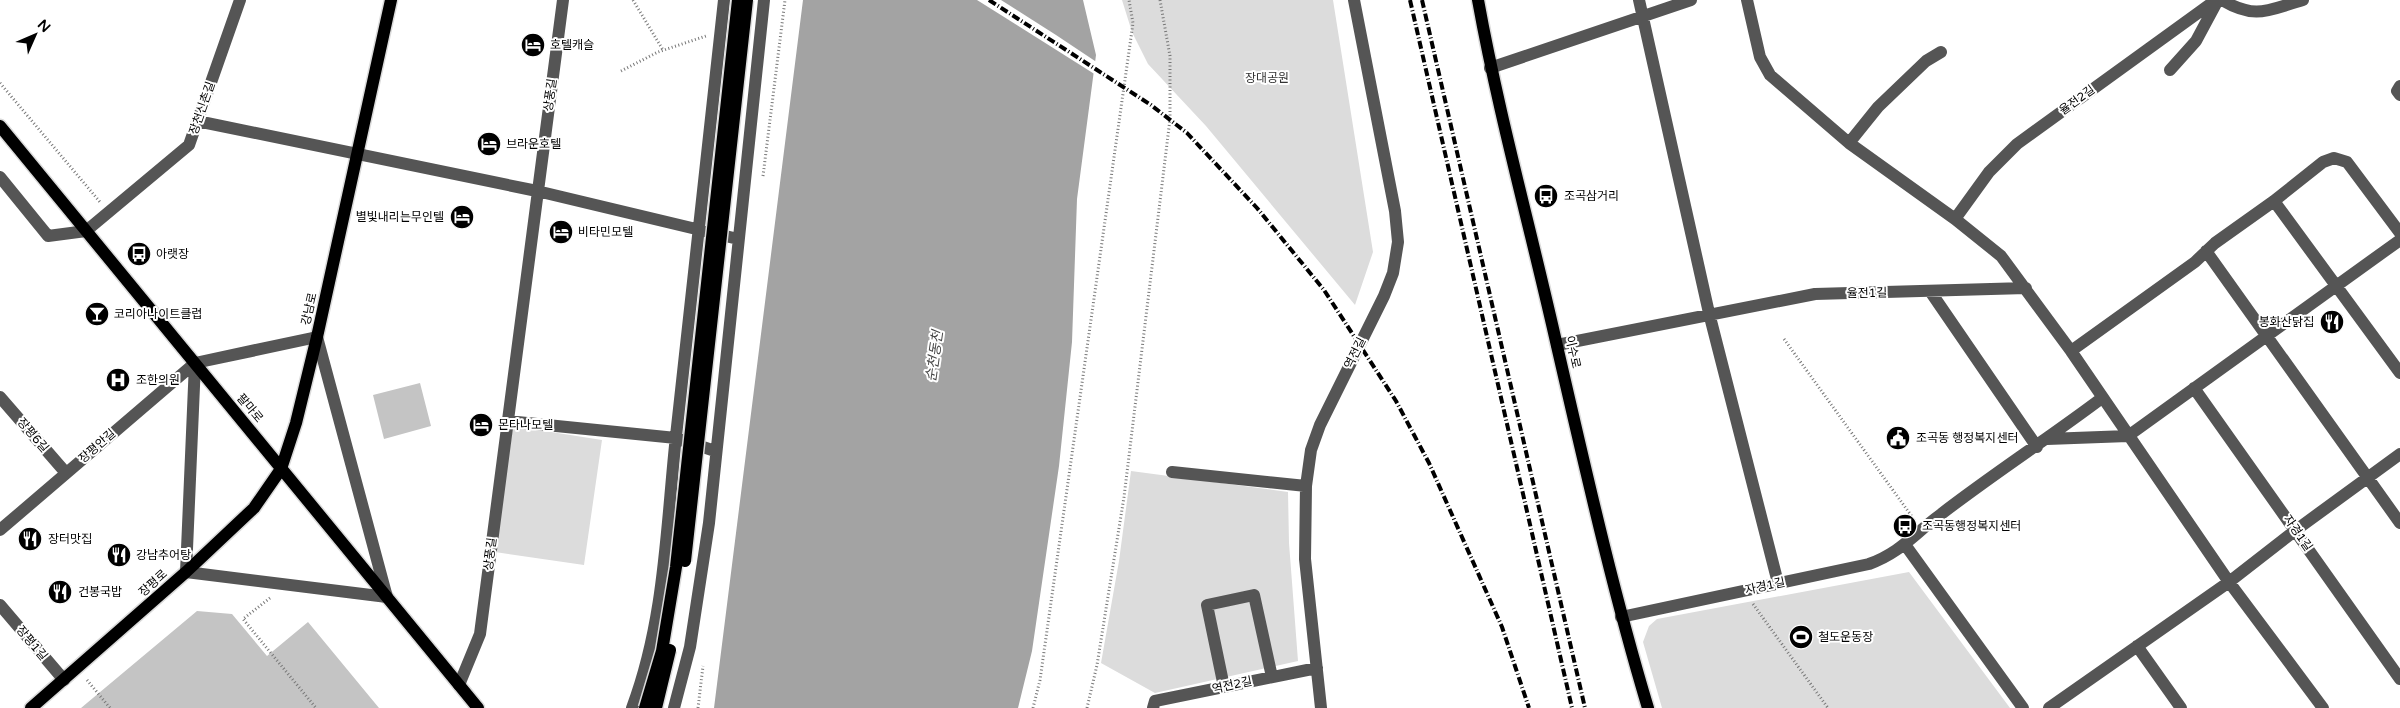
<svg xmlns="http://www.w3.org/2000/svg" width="2400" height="708" font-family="'Varela Round','Noto Sans KR',sans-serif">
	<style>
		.green { fill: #dcdcdc }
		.water { fill: #a3a3a3 }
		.pier { fill: #fff }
		.building { fill: #c4c4c4 }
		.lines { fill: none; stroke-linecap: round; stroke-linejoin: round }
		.major-casing { stroke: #dbdbdb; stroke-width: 15 }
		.path { stroke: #777; stroke-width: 3; stroke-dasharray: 1 2.5; stroke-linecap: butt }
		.minor { stroke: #555; stroke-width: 12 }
		.major { stroke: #000; stroke-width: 12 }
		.rail { stroke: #000; stroke-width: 4; stroke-dasharray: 8 2.5 1 2.5; stroke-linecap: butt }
		.major-bridge-casing { stroke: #dbdbdb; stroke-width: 15; stroke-linecap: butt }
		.major-bridge { stroke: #000; stroke-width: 12 }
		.labels { text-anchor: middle; stroke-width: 4; stroke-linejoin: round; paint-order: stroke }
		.poi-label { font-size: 12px; fill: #000; stroke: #fff; text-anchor: start }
		.park-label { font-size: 12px; fill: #333; stroke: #fff }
		.street-label { font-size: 12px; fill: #000; stroke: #fff }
		.water-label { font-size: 14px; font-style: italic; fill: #444; stroke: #fff }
	</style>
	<rect width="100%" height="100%" fill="#fff"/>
	<path class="green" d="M1122,0H1333L1373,252L1355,305L1206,126L1148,64L1132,32Z
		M513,426L602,440L584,565L495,552Z
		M1131,471L1288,492L1289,543L1298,661L1155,693L1101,663L1119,561Z
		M1909,572L2010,708H1662L1643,642L1649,626L1657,619Z"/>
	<path class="water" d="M803,0H1083L1096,55L1077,199L1072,342L1059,466L1032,651L1018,708H714Z"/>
	<path class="pier" d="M977,0H1001L1056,35L1098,63L1096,75Z"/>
	<path class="building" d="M420,383L431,426L384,439L373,395Z
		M197,611L232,614L267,656L308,622L379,708H81Z"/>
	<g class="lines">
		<g class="major-casing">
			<path id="major" d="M1478,0C1499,116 1531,230 1557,346C1585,467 1612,588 1648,708
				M0,126L478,708
				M31,708L186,572L254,508L281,469L296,423L317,337L391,0"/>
		</g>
		<path class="path" d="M633,0L663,50
			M621,71L658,52L706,36
			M0,83L100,202
			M763,176L785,0
			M1784,339L1913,518
			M270,598L243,619L316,708
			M1753,604L1828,708
			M87,680L110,708
			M698,708L703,666
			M1033,708L1040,680L1133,23L1129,0
			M1087,708L1097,665L1124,497L1170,119V56L1160,0"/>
		<path class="minor" d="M1639,0L1709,313L1778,583
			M1747,0L1760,57L1770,75L1849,143L1955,219L2001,256L2071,351L2229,582L2323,708
			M2222,0C2256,20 2268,10 2303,0
			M1490,68L1691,0
			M2170,70L2196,41L2218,0
			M2400,86L2397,91L2400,95
			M197,121L537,191L738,239
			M1849,143L1878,107L1926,61L1941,52
			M0,177L48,236L86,231L189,145L240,0
			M2274,201L2400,373
			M1955,219L1989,172L2017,144L2216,0
			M2206,251L2400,523
			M1930,291L2037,447
			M1557,345L1815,294L2026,288
			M2071,351L2195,262L2215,243L2274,201L2323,162L2334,158L2347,162L2400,233
			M2194,388L2400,679
			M0,397L66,473
			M507,421L676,438L715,451
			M2047,439L2128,436L2400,240
			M1172,472L1306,486
			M0,530L195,363L317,337L387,597L186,572L195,363
			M1906,546L2023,708
			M0,605L64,680
			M1621,617L1869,564C1900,553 1914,534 1940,515C1993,474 2049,438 2102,398
			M2137,646L2181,708
			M459,685L480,634L563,0
			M1224,687L1207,605L1254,595L1272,677
			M632,708C665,620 666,529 676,436C692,291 709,146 724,0
			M674,708L690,647L709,523L764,0
			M1153,708L1155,701L1317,668
			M1321,708L1305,559L1306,486L1311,450L1320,425L1384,296L1393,273L1398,242L1395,211L1354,0
			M2049,708L2229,582L2296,530L2400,454"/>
		<use href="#major" class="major"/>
		<path class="rail" d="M989,0L1151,105L1187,133L1257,208L1324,290L1396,401L1429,463L1502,627L1529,708
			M1410,0L1572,708
			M1422,0L1585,708"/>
		<g class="major-bridge-casing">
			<path id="major-bridge" d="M685,561L747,0
				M645,708L662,651L676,567L738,0
				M656,708L670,650"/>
		</g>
		<use href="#major-bridge" class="major-bridge"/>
	</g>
	<defs>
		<g id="hotel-disc" transform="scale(1.25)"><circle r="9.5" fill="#000" stroke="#fff"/><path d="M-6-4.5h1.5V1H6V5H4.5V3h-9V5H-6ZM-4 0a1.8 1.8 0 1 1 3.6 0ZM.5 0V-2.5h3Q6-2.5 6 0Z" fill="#fff"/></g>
		<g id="bus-disc" transform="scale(1.25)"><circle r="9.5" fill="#000" stroke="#fff"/><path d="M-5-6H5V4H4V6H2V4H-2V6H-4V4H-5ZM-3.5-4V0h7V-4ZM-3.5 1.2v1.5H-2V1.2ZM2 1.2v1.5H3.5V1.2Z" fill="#fff"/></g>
		<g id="bar-disc" transform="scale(1.25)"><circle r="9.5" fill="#000" stroke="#fff"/><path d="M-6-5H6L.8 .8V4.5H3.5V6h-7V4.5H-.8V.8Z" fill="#fff"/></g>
		<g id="restaurant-disc" transform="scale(1.25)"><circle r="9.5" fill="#000" stroke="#fff"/><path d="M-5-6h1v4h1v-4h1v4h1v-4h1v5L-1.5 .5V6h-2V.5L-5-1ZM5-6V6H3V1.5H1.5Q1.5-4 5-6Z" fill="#fff"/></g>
		<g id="hospital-disc" transform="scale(1.25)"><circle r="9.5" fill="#000" stroke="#fff"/><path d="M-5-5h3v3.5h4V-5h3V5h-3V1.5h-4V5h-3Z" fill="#fff"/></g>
		<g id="civic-disc" transform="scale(1.25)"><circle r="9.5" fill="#000" stroke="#fff"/><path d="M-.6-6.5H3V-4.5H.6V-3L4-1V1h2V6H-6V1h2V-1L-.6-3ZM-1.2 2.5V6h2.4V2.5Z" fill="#fff"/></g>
		<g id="stadium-disc" transform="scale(1.25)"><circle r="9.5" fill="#000" stroke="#fff"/><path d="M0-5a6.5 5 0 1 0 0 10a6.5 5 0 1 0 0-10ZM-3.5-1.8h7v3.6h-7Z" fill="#fff"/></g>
	</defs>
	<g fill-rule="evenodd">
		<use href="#hotel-disc" x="533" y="45"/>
		<use href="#hotel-disc" x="489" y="144"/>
		<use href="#bus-disc" x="1546" y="196"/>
		<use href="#hotel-disc" x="462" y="217"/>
		<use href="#hotel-disc" x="561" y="232"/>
		<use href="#bus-disc" x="139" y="254"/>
		<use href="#bar-disc" x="97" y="314"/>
		<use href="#restaurant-disc" x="2332" y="322"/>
		<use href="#hospital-disc" x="118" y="380"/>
		<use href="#hotel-disc" x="481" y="425"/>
		<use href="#civic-disc" x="1898" y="438"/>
		<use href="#bus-disc" x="1905" y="526"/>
		<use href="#restaurant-disc" x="30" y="539"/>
		<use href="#restaurant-disc" x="119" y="555"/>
		<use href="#restaurant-disc" x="60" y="592"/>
		<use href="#stadium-disc" x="1801" y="637"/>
	</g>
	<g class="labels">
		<g class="poi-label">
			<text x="550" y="49">호텔캐슬</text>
			<text x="506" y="148">브라운호텔</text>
			<text x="1564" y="200">조곡삼거리</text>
			<text x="444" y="221" text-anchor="end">별빛내리는무인텔</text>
			<text x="578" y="236">비타민모텔</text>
			<text x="156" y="258">아랫장</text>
			<text x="114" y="318">코리아나이트클럽</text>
			<text x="2314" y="326" text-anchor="end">봉화산닭집</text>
			<text x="136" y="384">조한의원</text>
			<text x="498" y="429">몬타나모텔</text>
			<text x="1916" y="442">조곡동 행정복지센터</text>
			<text x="1922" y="530">조곡동행정복지센터</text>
			<text x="48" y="543">장터맛집</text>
			<text x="136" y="559">강남추어탕</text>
			<text x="78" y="596">건봉국밥</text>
			<text x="1818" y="641">철도운동장</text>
		</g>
		<g class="park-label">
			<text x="1267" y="82">장대공원</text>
		</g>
		<g class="street-label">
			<text transform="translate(550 95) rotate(-82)" y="4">상풍길</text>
			<text transform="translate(2077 100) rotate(-36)" y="4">율전2길</text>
			<text transform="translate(202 108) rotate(-71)" y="4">장천신촌길</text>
			<text transform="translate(1867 293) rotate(-1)" y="4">율전1길</text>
			<text transform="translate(309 309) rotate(-77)" y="4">강남로</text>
			<text transform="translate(1573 352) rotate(77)" y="4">이수로</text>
			<text transform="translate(1355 353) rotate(-64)" y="4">역전길</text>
			<text transform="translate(250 408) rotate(50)" y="4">팔마로</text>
			<text transform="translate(33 435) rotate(49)" y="4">장평6길</text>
			<text transform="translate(97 446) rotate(-41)" y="4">장평안길</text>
			<text transform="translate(2298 533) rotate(55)" y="4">자경1길</text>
			<text transform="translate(490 554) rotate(-83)" y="4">상풍길</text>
			<text transform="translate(153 583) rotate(-42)" y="4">장평로</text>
			<text transform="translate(1765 586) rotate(-12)" y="4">자경1길</text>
			<text transform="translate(32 643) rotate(50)" y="4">장평1길</text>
			<text transform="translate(1232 685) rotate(-12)" y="4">역전2길</text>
		</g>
		<g class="water-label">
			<text transform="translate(934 356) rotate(-82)" y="5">순천동천</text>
		</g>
	</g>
	<g transform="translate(35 35) rotate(45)" stroke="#ffffff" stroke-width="4" paint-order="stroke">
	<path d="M0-4L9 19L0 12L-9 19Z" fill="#000000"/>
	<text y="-8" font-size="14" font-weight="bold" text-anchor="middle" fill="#000000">N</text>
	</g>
</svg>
